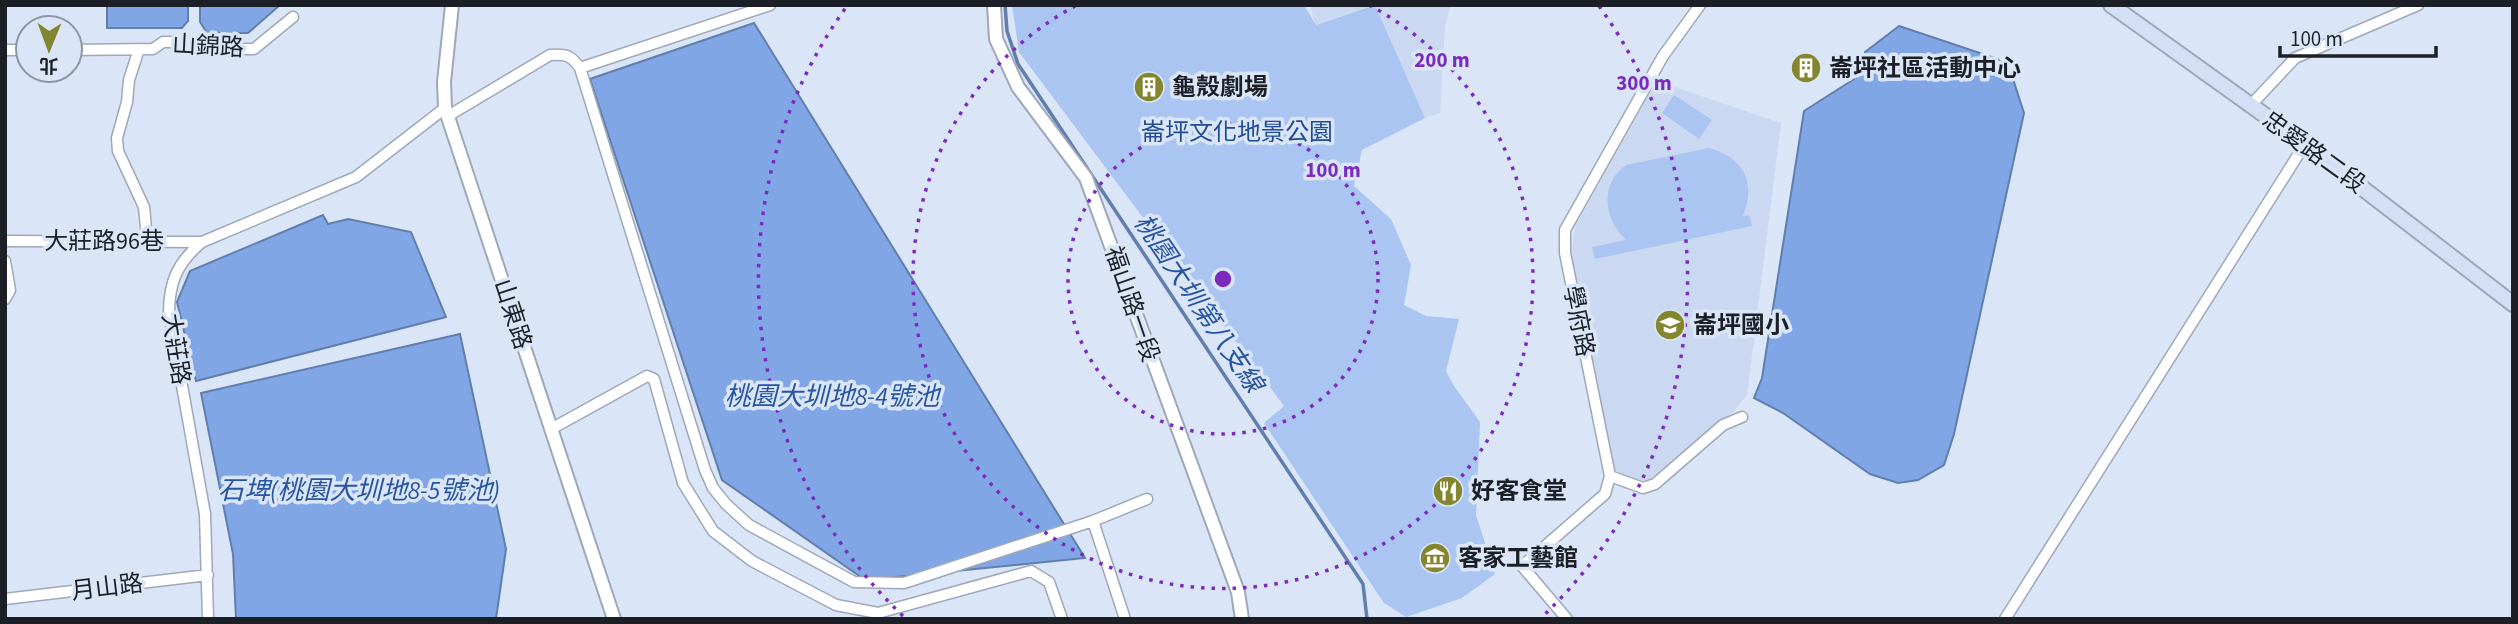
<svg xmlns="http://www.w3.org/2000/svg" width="2518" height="624" font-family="'Source Sans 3','Noto Sans TC',sans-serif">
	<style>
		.built { fill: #cad9f1 }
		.green { fill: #aac5f1 }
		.water { fill: #80a6e5; stroke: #627eac; stroke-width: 2 }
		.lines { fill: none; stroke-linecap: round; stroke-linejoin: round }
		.stream { stroke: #627eac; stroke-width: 3.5 }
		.minor-casing { stroke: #9ea8b8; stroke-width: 13 }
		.tertiary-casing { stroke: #9ea8b8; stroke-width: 16 }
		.secondary-casing { stroke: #9ea8b8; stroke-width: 18 }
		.minor { stroke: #fff; stroke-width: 10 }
		.tertiary { stroke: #fff; stroke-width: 12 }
		.secondary { stroke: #d3dff4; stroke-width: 14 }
		.ring { fill: none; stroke: #7b2cbf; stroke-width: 3.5; stroke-dasharray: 3.5 7 }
		.labels { text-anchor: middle; stroke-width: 7; stroke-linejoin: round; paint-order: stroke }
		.street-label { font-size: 24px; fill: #1c2026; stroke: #dae5f7 }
		.poi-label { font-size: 24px; font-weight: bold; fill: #1c2026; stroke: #dae5f7; text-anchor: start }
		.park-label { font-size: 24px; fill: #204c96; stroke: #dae5f7 }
		.water-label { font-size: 26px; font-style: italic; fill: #2855a0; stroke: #dae5f7 }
		.centre { fill: #7b2cbf; stroke: #dae5f7; stroke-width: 3.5 }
		.ring-label { font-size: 21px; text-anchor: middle; font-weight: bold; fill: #7b2cbf; stroke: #dae5f7; stroke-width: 7; stroke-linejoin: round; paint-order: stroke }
	</style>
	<rect width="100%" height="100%" fill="#dae5f7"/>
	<path class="built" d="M1310,5H1374L1315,25Z
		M1375,5H1451L1445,25L1440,113L1425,118Z
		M1657,81L1781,123L1747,395L1732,413L1648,480H1630L1612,467L1571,255L1576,225Z"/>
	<path class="green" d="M1012,5H1304L1316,25L1375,5L1425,118L1362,150L1354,186L1391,219L1411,265L1404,305L1426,316L1459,319L1446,371L1454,386L1480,422L1476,515L1495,574L1462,598L1406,617L1384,603L1264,423L1284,406L1019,52Z
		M1674,95L1712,120L1699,139L1662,113Z
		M1709,148C1745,158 1756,183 1743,216L1749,215L1752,226L1595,259L1592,247L1626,240C1604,220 1599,184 1626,165Z"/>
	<path class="water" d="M107,5H188V21L182,28H107Z
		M200,5H280L248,33H207L200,22Z
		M754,23L1085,558L865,580L722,480L590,79Z
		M1899,26L1998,59L2013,79L2024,113L1954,434L1944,465L1918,480L1898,483L1870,474L1783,413L1754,398L1762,378L1804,111L1862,74L1865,52Z
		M323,215L328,224L348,219L411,232L446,317L196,381L177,302L190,271Z
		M460,334L506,549L496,619H236L233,554L201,393Z"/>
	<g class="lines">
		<path class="stream" d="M1005,5L1007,31L1018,64L1363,584L1367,619"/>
		<g class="minor-casing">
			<path id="minor" d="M139,49L129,80L127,102L117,138L118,151L144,207L146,228L151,241
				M5,50H28
				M70,50L153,49L163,42H174L200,49H254L293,17
				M580,68L770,5
				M2250,106L2295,58L2418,5
				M448,116L550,55C566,54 571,55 580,68L705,470L713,488L726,504L749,525L854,582L904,583L1093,521L1147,499
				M5,241L202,242
				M5,261L10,290L5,299
				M551,429L647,376L654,379L683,483L713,531L752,561L836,605L878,613L1031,571L1049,582L1062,619
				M1610,476L1643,488L1655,484L1723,425L1742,417
				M1093,521L1125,619
				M5,599L208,575
				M208,619L205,514L169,313C169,281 178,262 202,242L356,177L445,108
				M1567,619L1522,566L1605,494L1610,476L1565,253V230L1663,56L1700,5
				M2005,619L2305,144"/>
		</g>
		<g class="tertiary-casing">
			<path id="tertiary" d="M452,5L444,82L445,108L614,619
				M994,5L996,39L1018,87L1086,178L1238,592L1242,619"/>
		</g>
		<g class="secondary-casing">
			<path id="secondary" d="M2111,5L2305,144L2513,304"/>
		</g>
		<use href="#minor" class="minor"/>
		<use href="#tertiary" class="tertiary"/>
		<use href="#secondary" class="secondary"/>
	</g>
	<g class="ring">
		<circle cx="1223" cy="279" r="155"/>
		<path d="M1369 5A310 310 0 1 1 1077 5"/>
		<path d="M903 616A465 465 0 0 1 847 6M1599 6A465 465 0 0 1 1543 616"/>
	</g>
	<defs>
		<g id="building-disc" transform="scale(1.575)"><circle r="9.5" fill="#83852f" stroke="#dae5f7"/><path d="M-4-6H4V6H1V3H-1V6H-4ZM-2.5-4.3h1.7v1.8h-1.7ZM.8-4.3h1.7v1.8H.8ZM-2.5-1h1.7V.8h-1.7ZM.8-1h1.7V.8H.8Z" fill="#fff"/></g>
		<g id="school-disc" transform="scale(1.575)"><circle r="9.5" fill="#83852f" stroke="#dae5f7"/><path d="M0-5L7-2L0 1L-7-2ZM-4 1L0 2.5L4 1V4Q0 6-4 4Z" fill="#fff"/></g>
		<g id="restaurant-disc" transform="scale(1.575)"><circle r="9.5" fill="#83852f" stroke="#dae5f7"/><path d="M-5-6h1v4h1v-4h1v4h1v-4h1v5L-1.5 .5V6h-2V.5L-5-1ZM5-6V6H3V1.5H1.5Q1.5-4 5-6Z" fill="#fff"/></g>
		<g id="museum-disc" transform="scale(1.575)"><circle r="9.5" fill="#83852f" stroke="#dae5f7"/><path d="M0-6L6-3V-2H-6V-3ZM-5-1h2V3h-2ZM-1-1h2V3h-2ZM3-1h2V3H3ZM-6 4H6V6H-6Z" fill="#fff"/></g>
	</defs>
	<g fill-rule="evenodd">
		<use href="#building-disc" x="1806" y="68"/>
		<use href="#building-disc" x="1149" y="87"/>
		<use href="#school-disc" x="1670" y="325"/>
		<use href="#restaurant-disc" x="1448" y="491"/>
		<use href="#museum-disc" x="1435" y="558"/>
	</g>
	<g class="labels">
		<g class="street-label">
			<text transform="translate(208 46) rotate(3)" y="8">山錦路</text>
			<text transform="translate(2314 152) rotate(36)" y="8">忠愛路二段</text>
			<text x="104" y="249">大莊路96巷</text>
			<text transform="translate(1132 304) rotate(71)" y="8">福山路一段</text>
			<text transform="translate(513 314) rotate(72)" y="8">山東路</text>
			<text transform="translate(1579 321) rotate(79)" y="8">學府路</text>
			<text transform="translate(176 349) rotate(81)" y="8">大莊路</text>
			<text transform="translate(107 587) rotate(-7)" y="8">月山路</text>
		</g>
		<g class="poi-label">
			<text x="1829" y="76">崙坪社區活動中心</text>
			<text x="1172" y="95">龜殼劇場</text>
			<text x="1693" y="333">崙坪國小</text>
			<text x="1471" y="499">好客食堂</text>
			<text x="1458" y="566">客家工藝館</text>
		</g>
		<g class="park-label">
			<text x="1237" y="140">崙坪文化地景公園</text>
		</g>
		<g class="water-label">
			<text transform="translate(1199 303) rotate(56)" y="9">桃園大圳第八支線</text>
			<text x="832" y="405">桃園大圳地8-4號池</text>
			<text x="359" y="499">石埤(桃園大圳地8-5號池)</text>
		</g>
	</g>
	<circle cx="1223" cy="279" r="10" class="centre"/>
	<g class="ring-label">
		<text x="1442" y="67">200 m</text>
		<text x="1644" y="90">300 m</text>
		<text x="1333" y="177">100 m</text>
	</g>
	<rect width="2518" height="624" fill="none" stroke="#1c2026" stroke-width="14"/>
	<g transform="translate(49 49) rotate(181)"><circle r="33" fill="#dae5f7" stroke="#8e96a3" stroke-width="2"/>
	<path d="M0-5L12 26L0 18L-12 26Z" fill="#83852f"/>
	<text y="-10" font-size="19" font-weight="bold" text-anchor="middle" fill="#1c2026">北</text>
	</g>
	<path d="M2280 46v10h156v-10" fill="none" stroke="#1c2026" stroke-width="3.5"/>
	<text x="2290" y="46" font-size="21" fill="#1c2026" stroke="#dae5f7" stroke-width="5" paint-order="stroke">100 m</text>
</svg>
